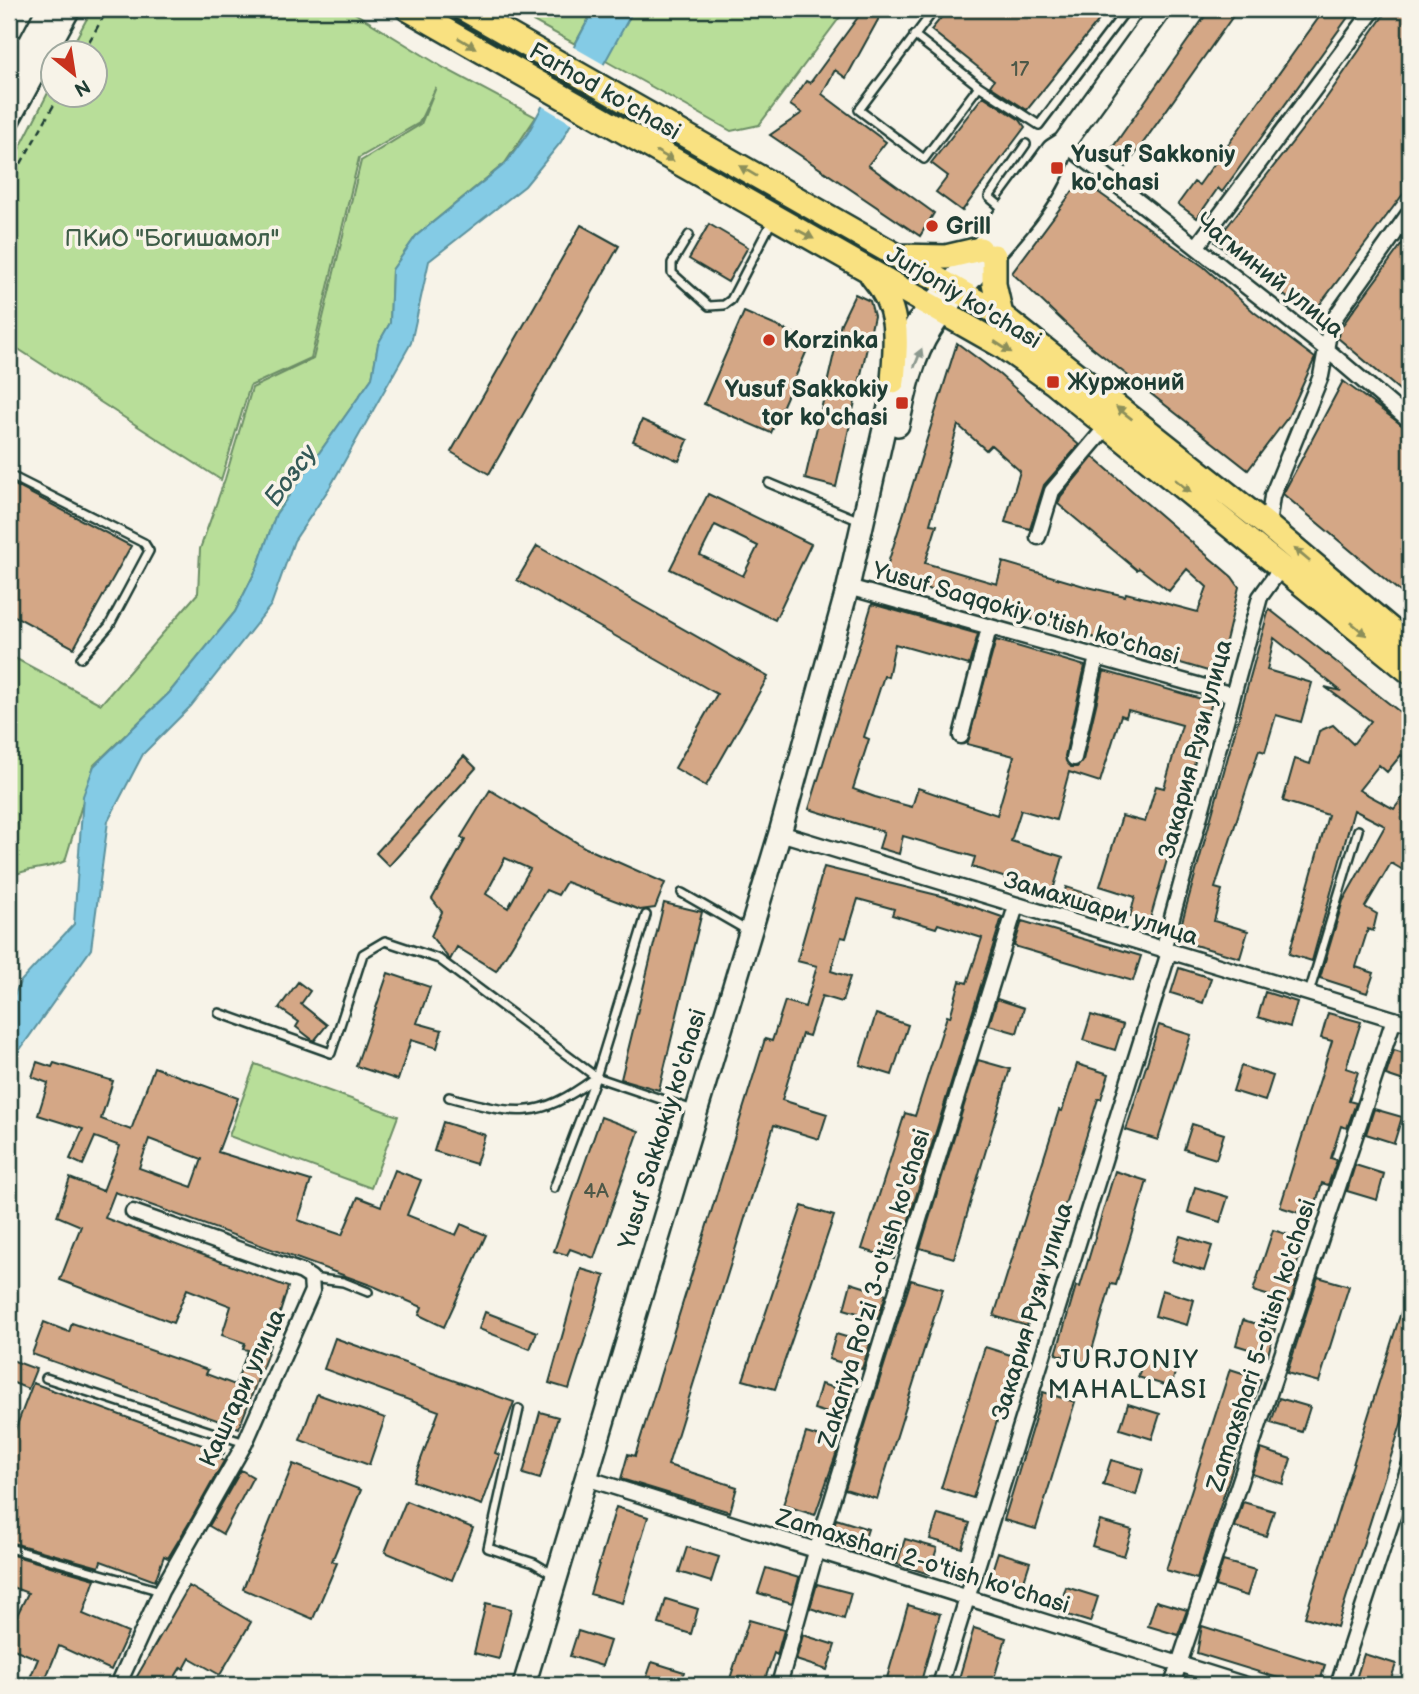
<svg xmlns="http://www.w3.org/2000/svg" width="1419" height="1694" font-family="'Balsamiq Sans',sans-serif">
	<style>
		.green { fill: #b8de99; stroke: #6c8e66; stroke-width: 2 }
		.water { fill: #84cbe5; stroke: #5c929e; stroke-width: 2 }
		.pier { fill: #f7f3e8 }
		.building { fill: #d4a786; stroke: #1f3d34; stroke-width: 2; fill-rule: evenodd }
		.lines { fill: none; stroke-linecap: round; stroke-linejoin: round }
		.lane-casing { stroke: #1f3d34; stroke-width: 12 }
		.street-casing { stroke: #1f3d34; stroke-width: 19 }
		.secondary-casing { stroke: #1f3d34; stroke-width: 26 }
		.primary-casing { stroke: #1f3d34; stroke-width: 28 }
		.path { stroke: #1f3d34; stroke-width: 2.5; stroke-dasharray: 7 5; stroke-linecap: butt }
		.lane { stroke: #f7f3e8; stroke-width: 7 }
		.street { stroke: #f7f3e8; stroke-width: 14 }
		.secondary { stroke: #f7f3e8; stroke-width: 21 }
		.primary { stroke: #f9e181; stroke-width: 23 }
		.oneway { fill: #8c8f5a }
		.oneway2 { fill: #8b988e }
		.poi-dot { fill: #c8321e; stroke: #f7f3e8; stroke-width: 2.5 }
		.labels { text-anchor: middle; stroke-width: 7; stroke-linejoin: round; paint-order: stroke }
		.number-label { font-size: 21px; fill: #4c5848 }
		.street-label { font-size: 24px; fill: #1f3d34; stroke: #f7f3e8 }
		.poi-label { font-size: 24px; font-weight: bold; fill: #1f3d34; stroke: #f7f3e8; text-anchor: start }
		.park-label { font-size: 24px; fill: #3e5d48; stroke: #f7f3e8 }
		.water-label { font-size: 26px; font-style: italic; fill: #335957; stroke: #f7f3e8 }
		.neighbourhood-label { font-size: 26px; letter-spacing: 2px; fill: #1f3d34; stroke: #f7f3e8 }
	</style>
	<rect width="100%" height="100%" fill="#f7f3e8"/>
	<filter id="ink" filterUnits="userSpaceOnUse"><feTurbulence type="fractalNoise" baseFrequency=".0143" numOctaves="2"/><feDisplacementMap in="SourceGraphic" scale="14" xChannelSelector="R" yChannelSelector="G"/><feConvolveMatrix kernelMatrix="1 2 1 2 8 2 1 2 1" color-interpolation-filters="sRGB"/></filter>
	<g filter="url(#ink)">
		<path class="green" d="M92,9H348L444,68L536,117L505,163L416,236L392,270L390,323L378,344L372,378L276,514L257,568L235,612L169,693L94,765L65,861C47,870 27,867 9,877V655L101,704L198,593L200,549L225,479L252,388L313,359L361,161L421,124L436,87L419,123L359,158L311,358L250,386L221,480L9,343V169L52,85V94H94V52H69Z
			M511,9H594L575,44Z
			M634,9H846L759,125L731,131L604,60Z
			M255,1064L398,1116L371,1188L229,1136Z"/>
		<path class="water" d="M594,9H634L561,142L525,186L429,261L411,343L330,487L294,541L271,605L191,706L143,754L108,821L91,949L9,1065V1006L20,982L74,924L83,796L94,766L169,693L235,612L257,568L276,514L372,378L378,344L390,323L392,270L416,236L506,163L528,133Z"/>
		<path class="pier" d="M570,45L605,65L574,125L539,104Z"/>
		<path class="building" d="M864,9H884L846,78L835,70L822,94L886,142L868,165L934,213L920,236L770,135L802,113L790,105L806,81L810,83Z
			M948,9H1108L1027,110L990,86L994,80L931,30Z
			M1210,9H1238L1126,167L1108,154Z
			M1325,9H1354L1222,192L1218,188L1197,218L1178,204L1194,182L1199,185Z
			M1388,9H1410V185L1311,316L1215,242L1325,100Z
			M983,96L1020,120L1025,127L962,211L936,192L948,176L931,163Z
			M1081,180L1204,267L1254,312L1315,358L1288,417L1248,470L1085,342L1012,273Z
			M709,224L748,247L728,282L689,259Z
			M581,225L619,246L489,474L451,452Z
			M1410,233V399L1338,338L1339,330Z
			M855,294L870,301L874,316L836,487L805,479L841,323Z
			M744,312L811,341L771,433L704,404Z
			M957,343L1000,375L1079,445L1044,485L1030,529L1005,522L1020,471L991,445L986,450L958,425L930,524L937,525L925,563L997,584L1003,562L1084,586L1125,596L1126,593L1198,612L1207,587L1187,569L1169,591L1139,568L1137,570L1058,504L1061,496L1093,457L1232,577L1239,587L1218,674L884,576Z
			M1343,381L1410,431V600L1283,494Z
			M642,420L688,440L679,461L633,441Z
			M9,482L131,546L74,648L9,613Z
			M708,494L811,544L775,620L670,569ZM715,525L758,546L743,576L700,555Z
			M537,546L768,677L706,786L675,768L717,694L517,580Z
			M872,604L978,634L969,665L895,644L888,677L884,676L864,737L869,739L853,789L875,797L912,807L918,788L997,815L1014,756L967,744L996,640L1085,666L1065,756L1071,767H1077L1083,760L1104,671L1212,702L1149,923L1130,916L1135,897L1100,886L1122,816L1145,822L1156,786L1164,788L1182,725L1128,710L1126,717L1121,715L1100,782L1069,772L1056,820L1021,810L1011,841L1063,857L1052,893L972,867L975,857L903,836L899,854L879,848L884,832L809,809Z
			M1269,609L1410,720V762L1401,755L1387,772L1379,765L1359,790L1394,809L1410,788V858L1403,870L1391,863L1365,907L1377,914L1373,931L1368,929L1356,967L1374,973L1367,993L1320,978L1343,901L1385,826L1354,810L1312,961L1289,954L1328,815L1283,801L1295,759L1310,764L1319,731L1333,725L1353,744L1371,721L1325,687L1341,691L1274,638L1267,670L1312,683L1301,722L1276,715L1265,752L1259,750L1215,888L1222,890L1214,921L1248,931L1240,958L1177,940Z
			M464,756L476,768L389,866L376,853Z
			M490,790L586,848L665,883L655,908L640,910L566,882L558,895L546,890L496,971L457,947L450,960L431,936L442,912L432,899L465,840L461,837ZM505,858L530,869L508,908L486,894Z
			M824,867L945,897L1002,917L902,1242H899L894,1259L862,1249L905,1113L915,1116L947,1016L950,1017L960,981L967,983L982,938L938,924L936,928L892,915L894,909L858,899L846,938L841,937L831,971L850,977L842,1002L822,996L809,1036L802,1034L782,1100L827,1114L819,1139L774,1125L668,1465L737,1487L730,1512L621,1479L628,1454L635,1456L765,1039L772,1041L785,1001L805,1007L817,966L797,961Z
			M1066,887L1100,898L1095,913L1061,902Z
			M664,903L702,912L659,1090L621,1079Z
			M1022,921L1141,956L1133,981L1014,946Z
			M1179,968L1211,978L1203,1003L1171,993Z
			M388,973L430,987L417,1023L442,1030L437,1048L411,1040L398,1080L356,1066Z
			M298,982L310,991L301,1004L327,1025L314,1041L296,1027L299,1022L279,1008Z
			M1265,992L1297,1002L1290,1027L1258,1017Z
			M997,999L1024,1008L1017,1033L989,1025Z
			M1328,1013L1361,1022L1346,1068L1358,1072L1349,1101L1356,1103L1347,1128L1341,1126L1331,1158L1337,1160L1328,1185L1322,1183L1312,1217L1280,1207L1332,1041L1321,1038Z
			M876,1014L908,1025L892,1075L860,1065Z
			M1091,1015L1123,1025L1115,1050L1083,1040Z
			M1159,1025L1191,1035L1158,1140L1126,1130Z
			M1394,1050L1410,1055V1083L1386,1075Z
			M978,1060L1010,1069L954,1258L920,1248Z
			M37,1062L52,1067L54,1063L113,1081L101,1119L131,1130L154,1067L238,1098L218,1152L311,1181L298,1220L342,1235L358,1197L381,1206L395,1170L421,1180L407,1215L456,1235L461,1224L486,1235L444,1327L419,1315L422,1307L373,1286L115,1192L105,1218L288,1287L266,1358L239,1428L32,1354L44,1322L69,1332L72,1323L208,1370L206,1374L235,1385L248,1350L243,1349L245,1343L222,1335L231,1306L187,1289L173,1323L60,1280L81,1226L57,1216L70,1178L103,1191L120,1146L95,1137L83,1165L70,1159L83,1129L38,1115L48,1083L32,1077ZM149,1139L202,1159L192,1187L139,1168Z
			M1077,1064L1109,1074L1101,1099H1098L1027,1326L994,1316L1059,1110L1062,1111Z
			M1241,1066L1273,1076L1265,1101L1233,1091Z
			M1374,1109L1402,1117L1394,1143L1366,1134Z
			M601,1117L639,1131L594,1258L570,1249L567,1255L554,1251Z
			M443,1122L485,1135L476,1164L434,1151Z
			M1192,1124L1224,1134L1216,1159L1184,1149Z
			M1355,1165L1384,1174L1377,1200L1347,1191Z
			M1115,1171L1147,1181L1116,1285L1111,1284L1088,1364L1056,1354L1076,1286L1080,1287Z
			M1195,1187L1228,1197L1220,1222L1188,1212Z
			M802,1206L834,1216L775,1389L743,1380Z
			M1273,1230L1305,1240L1295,1270L1300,1271L1290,1302L1253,1291Z
			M1180,1236L1212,1246L1204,1271L1172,1261Z
			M581,1269L605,1276L569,1389L549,1383Z
			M1318,1277L1349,1286L1319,1382L1287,1373Z
			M911,1280L943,1289L877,1499L845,1489Z
			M851,1283L886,1294L878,1319L844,1309Z
			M1162,1290L1194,1300L1187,1325L1155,1316Z
			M1407,1293L1410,1294V1396L1337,1627L1305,1617Z
			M485,1312L537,1332L530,1349L479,1329Z
			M1243,1320L1275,1329L1268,1355L1236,1345Z
			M836,1334L870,1344L862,1369L829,1359Z
			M335,1338L514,1402L495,1453L500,1455L482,1505L413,1481L439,1411L324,1369Z
			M985,1347L1017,1357L973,1498L941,1488Z
			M1146,1352L1178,1362L1171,1387L1138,1377Z
			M9,1359L36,1369L28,1389L9,1381Z
			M1230,1369L1261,1379L1197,1579L1166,1570Z
			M33,1383L224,1453L220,1459L224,1461L192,1518L168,1558L164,1556L155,1581L101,1561L99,1567L9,1542V1446Z
			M821,1384L855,1394L847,1419L814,1409Z
			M1043,1392L1075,1402L1036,1529L1004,1520Z
			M317,1394L385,1418L369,1465L300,1440Z
			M1279,1398L1310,1407L1302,1432L1271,1423Z
			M1128,1404L1160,1414L1152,1439L1120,1429Z
			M540,1412L558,1417L540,1479L523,1474Z
			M806,1433L840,1443L815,1515L783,1505Z
			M1261,1449L1291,1459L1283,1484L1252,1474Z
			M1111,1460L1143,1469L1136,1495L1103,1485Z
			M293,1464L361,1490L332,1561L337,1563L313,1619L243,1589Z
			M241,1470L253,1477L223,1534L209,1526Z
			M406,1501L473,1528L452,1580L385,1552Z
			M1243,1502L1274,1511L1266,1536L1235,1527Z
			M616,1507L648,1517L622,1603L590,1594Z
			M938,1514L970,1523L962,1548L930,1539Z
			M836,1519L868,1529L860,1554L829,1544Z
			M1100,1521L1132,1530L1124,1556L1092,1546Z
			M905,1539L937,1548L929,1574L897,1564Z
			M687,1547L719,1557L711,1582L679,1572Z
			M998,1552L1030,1562L1022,1587L990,1577Z
			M9,1554L95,1579L83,1614L128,1633L111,1670L59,1646L43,1685H27L38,1659L9,1647L12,1625L28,1593L9,1586Z
			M1223,1561L1255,1570L1247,1596L1215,1586Z
			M766,1568L799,1578L792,1603L758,1593Z
			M817,1584L851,1593L844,1619L810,1608Z
			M189,1586L251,1622L220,1675L190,1658L184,1669L181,1667L170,1685H132Z
			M1066,1587L1098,1597L1090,1622L1058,1612Z
			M666,1599L698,1609L691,1634L659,1624Z
			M1156,1601L1187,1610L1178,1635L1148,1626Z
			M486,1603L511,1609L499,1659L474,1653Z
			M908,1605L940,1614L920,1685L887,1678Z
			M749,1620L784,1630L777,1655L774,1653L763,1685H728Z
			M1202,1626L1325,1665L1319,1685H1301L1197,1653Z
			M974,1628L1006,1638L992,1685H957Z
			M578,1631L610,1641L602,1666L570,1656Z
			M803,1635L835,1645L827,1670L796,1660Z
			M1364,1654L1396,1664L1389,1685H1354Z
			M652,1662L684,1672L679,1685H644Z"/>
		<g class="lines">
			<g class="lane-casing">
				<path id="lane" d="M935,9L859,110L924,159L979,86L1039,125L1127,9
					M914,35L979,86
					M9,36L25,45
					M1006,211L989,197L1026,144
					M689,235L672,263V273L709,306L724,305L731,300L772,221
					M9,475L144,543L149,551L109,626L81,658
					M769,483L860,521
					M682,893L748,931
					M1309,993L1358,830
					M219,1013L331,1053L363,954L385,941L439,959L596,1077L693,1110
					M449,1097C516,1115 537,1121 595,1078
					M554,1188L596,1077L646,915
					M311,1278L343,1282L368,1292
					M46,1378L245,1443
					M519,1409L488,1548L534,1563L554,1575
					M9,1548L161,1591"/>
			</g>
			<g class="street-casing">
				<path id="street" d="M1064,143L1326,349L1410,421
					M1197,246L1374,9
					M1268,526L1272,496L1321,376L1331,323L1410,212
					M1038,537L1052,491L1108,425
					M848,587L1233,695
					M961,736L989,628
					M1074,758L1097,657
					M780,833L1410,1024
					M1163,950L1260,597L1283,565
					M586,1478L1246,1685
					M118,1685L161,1591L245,1443L312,1291L311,1278L302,1272L133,1212
					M779,1685L816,1552L1016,906
					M940,1685L1169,952
					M1172,1685L1394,1019
					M1338,1685L1410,1464"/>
			</g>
			<g class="secondary-casing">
				<path id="secondary" d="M9,83L48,9
					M9,119L69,9
					M898,425C905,393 913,356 931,329C972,266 1043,218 1064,143L1161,9
					M524,1685L780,833L848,587L902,350L917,323L980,249L1053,150L1064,143"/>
			</g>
			<g class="primary-casing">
				<path id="primary" d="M408,9L1002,346L1053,382L1410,672
					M464,9L1001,315L1268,526L1410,646
					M898,256L946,257L980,249
					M994,256V284L1001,315
					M872,276C901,309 896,340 893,381"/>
			</g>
			<path class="path" d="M10,25L19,9
				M83,52L108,9
				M9,185L60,94"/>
			<use href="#lane" class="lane"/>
			<use href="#street" class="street"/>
			<use href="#secondary" class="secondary"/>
			<use href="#primary" class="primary"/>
		</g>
		<defs><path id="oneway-solid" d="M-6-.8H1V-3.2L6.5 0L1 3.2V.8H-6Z" transform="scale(1.75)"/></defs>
		<g class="oneway">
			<use href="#oneway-solid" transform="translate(467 43) rotate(30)"/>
			<use href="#oneway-solid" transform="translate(665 156) rotate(30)"/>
			<use href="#oneway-solid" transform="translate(748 171) rotate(-149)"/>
			<use href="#oneway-solid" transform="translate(805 234) rotate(29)"/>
			<use href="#oneway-solid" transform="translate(1003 347) rotate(33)"/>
			<use href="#oneway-solid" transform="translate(1124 413) rotate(-142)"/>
			<use href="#oneway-solid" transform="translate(1183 486) rotate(39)"/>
			<use href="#oneway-solid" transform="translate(1302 555) rotate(-140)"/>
			<use href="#oneway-solid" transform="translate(1359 629) rotate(40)"/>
		</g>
		<use class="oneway2" href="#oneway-solid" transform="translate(918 358) rotate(-68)"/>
	</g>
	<g class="poi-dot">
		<rect x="1050" y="161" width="14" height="14" rx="3.5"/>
		<circle cx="932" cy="226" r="7"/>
		<circle cx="769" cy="340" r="7"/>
		<rect x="1046" y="375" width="14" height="14" rx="3.5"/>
		<rect x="895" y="396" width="14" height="14" rx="3.5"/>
	</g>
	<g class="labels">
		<g class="number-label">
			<text x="1020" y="76">17</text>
			<text x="596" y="1198">4A</text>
		</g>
		<g class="street-label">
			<text transform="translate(605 91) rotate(30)" y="8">Farhod ko'chasi</text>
			<text transform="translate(1270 275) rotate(39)" y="8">Чагминий улица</text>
			<text transform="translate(964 297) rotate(31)" y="8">Jurjoniy ko'chasi</text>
			<text transform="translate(1026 613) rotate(16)" y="8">Yusuf Saqqokiy o'tish ko'chasi</text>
			<text transform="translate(1195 749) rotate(-75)" y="8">Закария Рузи улица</text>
			<text transform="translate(1101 908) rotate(17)" y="8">Замахшари улица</text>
			<text transform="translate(662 1129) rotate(-73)" y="8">Yusuf Sakkokiy ko'chasi</text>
			<text transform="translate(874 1288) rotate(-73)" y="8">Zakariya Ro'zi 3-o'tish ko'chasi</text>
			<text transform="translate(1032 1311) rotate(-73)" y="8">Закария Рузи улица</text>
			<text transform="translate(1261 1345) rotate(-72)" y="8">Zamaxshari 5-o'tish ko'chasi</text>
			<text transform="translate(242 1388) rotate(-65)" y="8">Кашгари улица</text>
			<text transform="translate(923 1561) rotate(17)" y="8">Zamaxshari 2-o'tish ko'chasi</text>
		</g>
		<g class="poi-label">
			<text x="1071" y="162">Yusuf Sakkoniy<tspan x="1071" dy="28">ko'chasi</tspan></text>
			<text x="946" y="234">Grill</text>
			<text x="783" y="348">Korzinka</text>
			<text x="1067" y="390">Журжоний</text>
			<text x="888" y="397" text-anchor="end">Yusuf Sakkokiy<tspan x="888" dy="28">tor ko'chasi</tspan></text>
		</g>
		<g class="park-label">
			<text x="172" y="246">ПКиО "Богишамол"</text>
		</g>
		<g class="water-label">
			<text transform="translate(290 475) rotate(-53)" y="9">Бозсу</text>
		</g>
		<g class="neighbourhood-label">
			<text x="1128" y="1368">JURJONIY<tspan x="1128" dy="30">MAHALLASI</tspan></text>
		</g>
	</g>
	<rect width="1419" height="1694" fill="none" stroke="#f7f3e8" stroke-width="35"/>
	<rect x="18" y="18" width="1384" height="1659" fill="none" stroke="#1f3d34" stroke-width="2.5" filter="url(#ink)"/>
	<g transform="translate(74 74) rotate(150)"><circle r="33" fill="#f7f3e8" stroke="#a1aaa0" stroke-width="2"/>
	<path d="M0-5L12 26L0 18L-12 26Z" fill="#c8321e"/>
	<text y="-10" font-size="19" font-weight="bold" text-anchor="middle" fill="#1f3d34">N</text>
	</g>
</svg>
